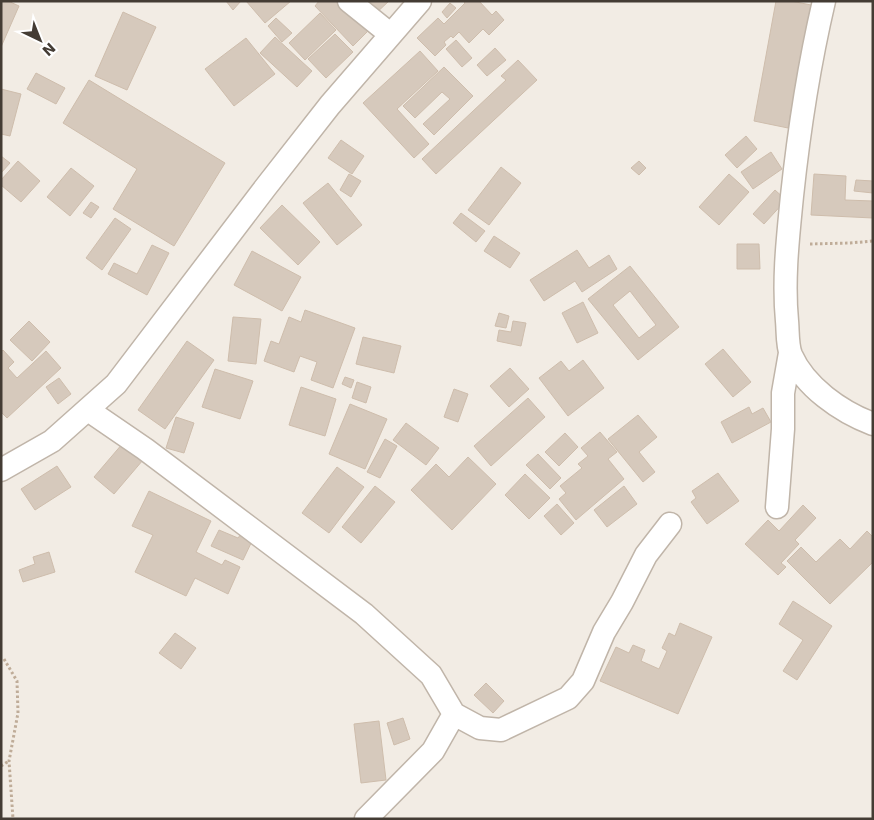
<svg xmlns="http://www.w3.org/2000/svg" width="874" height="820" font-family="'DejaVu Sans',sans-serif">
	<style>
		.building { fill: #d6c9bc; stroke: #cebdac; fill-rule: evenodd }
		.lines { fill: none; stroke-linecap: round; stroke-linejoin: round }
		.minor-casing { stroke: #c0b5a9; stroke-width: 25 }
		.path { stroke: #bfac98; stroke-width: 3; stroke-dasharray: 2.5 2.5; stroke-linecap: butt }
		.minor { stroke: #fff; stroke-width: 22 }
	</style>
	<rect width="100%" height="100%" fill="#f2ece4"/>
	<path class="building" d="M1,1H8L19,6L1,47Z
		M226,1H241L233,10Z
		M246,1H291L265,23Z
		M343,1L370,29L353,46L315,6L319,1Z
		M358,1H389L373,16Z
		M463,1H479L492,15L496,11L504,20L489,35L483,29L469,43L459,32L453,38L451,36L444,42L446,45L435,56L417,38L438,18L444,24L465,3Z
		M776,1H791L811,5L788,128L754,121Z
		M450,3L456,8L447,18L442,12Z
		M123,12L156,27L127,90L95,76Z
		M320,13L336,30L305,60L289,43Z
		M276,18L292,33L282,42L268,26Z
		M335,34L353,52L326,78L308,59Z
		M275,37L312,71L297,87L260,53Z
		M246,38L275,74L234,106L205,69Z
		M456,40L472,58L462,67L446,49Z
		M495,48L506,60L487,76L477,65Z
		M420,51L438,71L397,109L429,144L414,158L363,103Z
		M518,60L537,80L436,174L422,159L506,80L501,76Z
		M444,67L473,96L434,135L423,124L450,99L442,92L415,118L403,106Z
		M36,73L65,88L56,104L27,89Z
		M89,80L225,163L174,246L113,209L137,169L63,123Z
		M1,89L21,94L10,136L1,134Z
		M746,136L757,149L737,168L725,155Z
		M341,140L364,156L352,174L328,158Z
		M771,152L782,169L753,189L741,172Z
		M1,156L10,163L1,173Z
		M18,161L40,181L21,202L1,185V180Z
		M639,161L646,168L639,175L631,168Z
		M501,167L521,183L489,225L468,210Z
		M71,168L94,186L70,216L47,197Z
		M349,174L361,181L351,197L340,190Z
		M729,174L749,192L719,225L699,207Z
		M814,174L846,176L845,200L873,201V218L811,215Z
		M856,180L873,181V193L854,191Z
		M328,183L362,225L337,245L303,203Z
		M775,190L786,200L764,224L753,214Z
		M91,202L99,207L91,218L83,213Z
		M282,205L320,242L298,265L260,228Z
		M461,213L485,231L476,242L453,223Z
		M115,218L131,229L102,270L86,258Z
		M494,236L520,253L510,268L484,251Z
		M737,244H759L760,269H737Z
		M152,245L169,253L147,295L108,274L114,263L137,274Z
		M577,250L589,268L609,255L617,269L582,292L575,281L544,301L530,280Z
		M252,251L301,277L282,311L234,285Z
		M630,266L679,327L638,360L588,299ZM630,291L656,325L639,338L613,305Z
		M583,302L598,333L577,343L562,313Z
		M305,310L355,328L333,388L311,380L317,362L300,356L294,372L264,361L271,341L279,344L289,317L301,322Z
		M499,313L509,316L506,328L495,326Z
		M233,317L261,319L256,364L228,361Z
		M29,321L50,342L32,361L10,340Z
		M513,321L526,323L521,346L497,341L499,330L511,332Z
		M363,337L401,346L394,373L356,364Z
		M187,341L214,360L165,429L138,410Z
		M723,349L751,382L733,397L705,364Z
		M3,350L14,362L8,368L17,378L46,351L61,368L7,418L1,412V352Z
		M583,360L604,388L568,416L539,378L561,361L569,371Z
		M510,368L529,389L509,407L490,386Z
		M215,369L253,381L240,419L202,407Z
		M345,377L354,380L351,388L342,384Z
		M59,378L71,394L58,404L46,387Z
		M357,382L371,387L366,403L352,398Z
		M301,387L336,399L325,436L289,425Z
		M454,389L468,394L458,422L444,417Z
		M528,398L545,417L491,466L474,446Z
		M350,404L387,419L365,469L329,454Z
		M749,407L752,414L763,408L771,422L732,443L721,422Z
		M638,415L657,437L639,452L655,472L643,482L608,439Z
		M176,417L194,423L184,453L166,448Z
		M406,423L439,448L426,465L393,440Z
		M600,432L617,452L608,459L624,479L576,520L559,499L566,493L560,486L582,468L578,464L588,456L581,448Z
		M565,433L578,447L559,466L545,452Z
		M385,439L397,446L380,478L367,472Z
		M123,443L143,460L114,494L94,477Z
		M538,454L561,478L550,489L526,465Z
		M468,457L496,484L452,530L411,490L436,464L449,477Z
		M57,466L71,487L35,510L21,489Z
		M337,467L364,487L329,533L302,513Z
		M718,473L739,501L707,524L691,502L696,498L692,491Z
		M525,474L550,498L529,519L505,495Z
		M375,486L395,502L361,543L342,527Z
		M624,486L637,504L607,527L594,510Z
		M149,491L211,521L196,552L222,565L225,560L240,567L228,594L195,578L186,596L135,572L153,535L132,526Z
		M557,504L574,523L561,535L544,516Z
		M803,505L816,518L795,540L799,544L781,563L786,567L778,575L745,544L768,520L779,531Z
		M219,530L238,538L241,534L253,539L243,560L211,546Z
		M867,531L873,537V562L830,604L787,561L801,547L816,562L840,539L850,549Z
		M49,552L55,572L23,582L19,570L35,564L33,557Z
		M793,601L832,626L797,680L783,671L803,640L779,624Z
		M680,623L712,637L678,714L600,681L616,647L629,653L633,645L645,650L641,661L659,669L667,651L662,648L669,633L675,636Z
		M175,633L196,648L181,669L159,653Z
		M486,683L504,701L493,713L474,695Z
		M403,718L410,739L394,745L387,723Z
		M379,721L386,780L361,783L354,724Z"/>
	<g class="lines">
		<g class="minor-casing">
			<path id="minor" d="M349,1L390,34
				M824,1C809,65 799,130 792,196C788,237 783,279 787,321C788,331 787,345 791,355C805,387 841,412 873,424
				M88,410L145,449L364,614L431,675L454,714L433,751L366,819
				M1,470L52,441L116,384L265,188L330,105L420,1
				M777,507L783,429V393L790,353
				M454,714L480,728L501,730L568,698L583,681L604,632L622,602L646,555L670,524"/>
		</g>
		<path class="path" d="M810,244L850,243L873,241
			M4,659L17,681L18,713L9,761L13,819
			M1,766L9,761"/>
		<use href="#minor" class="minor"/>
	</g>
	<rect width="874" height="820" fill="none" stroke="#443c34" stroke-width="5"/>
	<g transform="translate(40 40) rotate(137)" stroke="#ffffff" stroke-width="4" paint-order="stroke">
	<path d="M0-4L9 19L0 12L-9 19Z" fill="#443c34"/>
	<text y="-8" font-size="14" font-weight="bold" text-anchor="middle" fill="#443c34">N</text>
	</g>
</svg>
